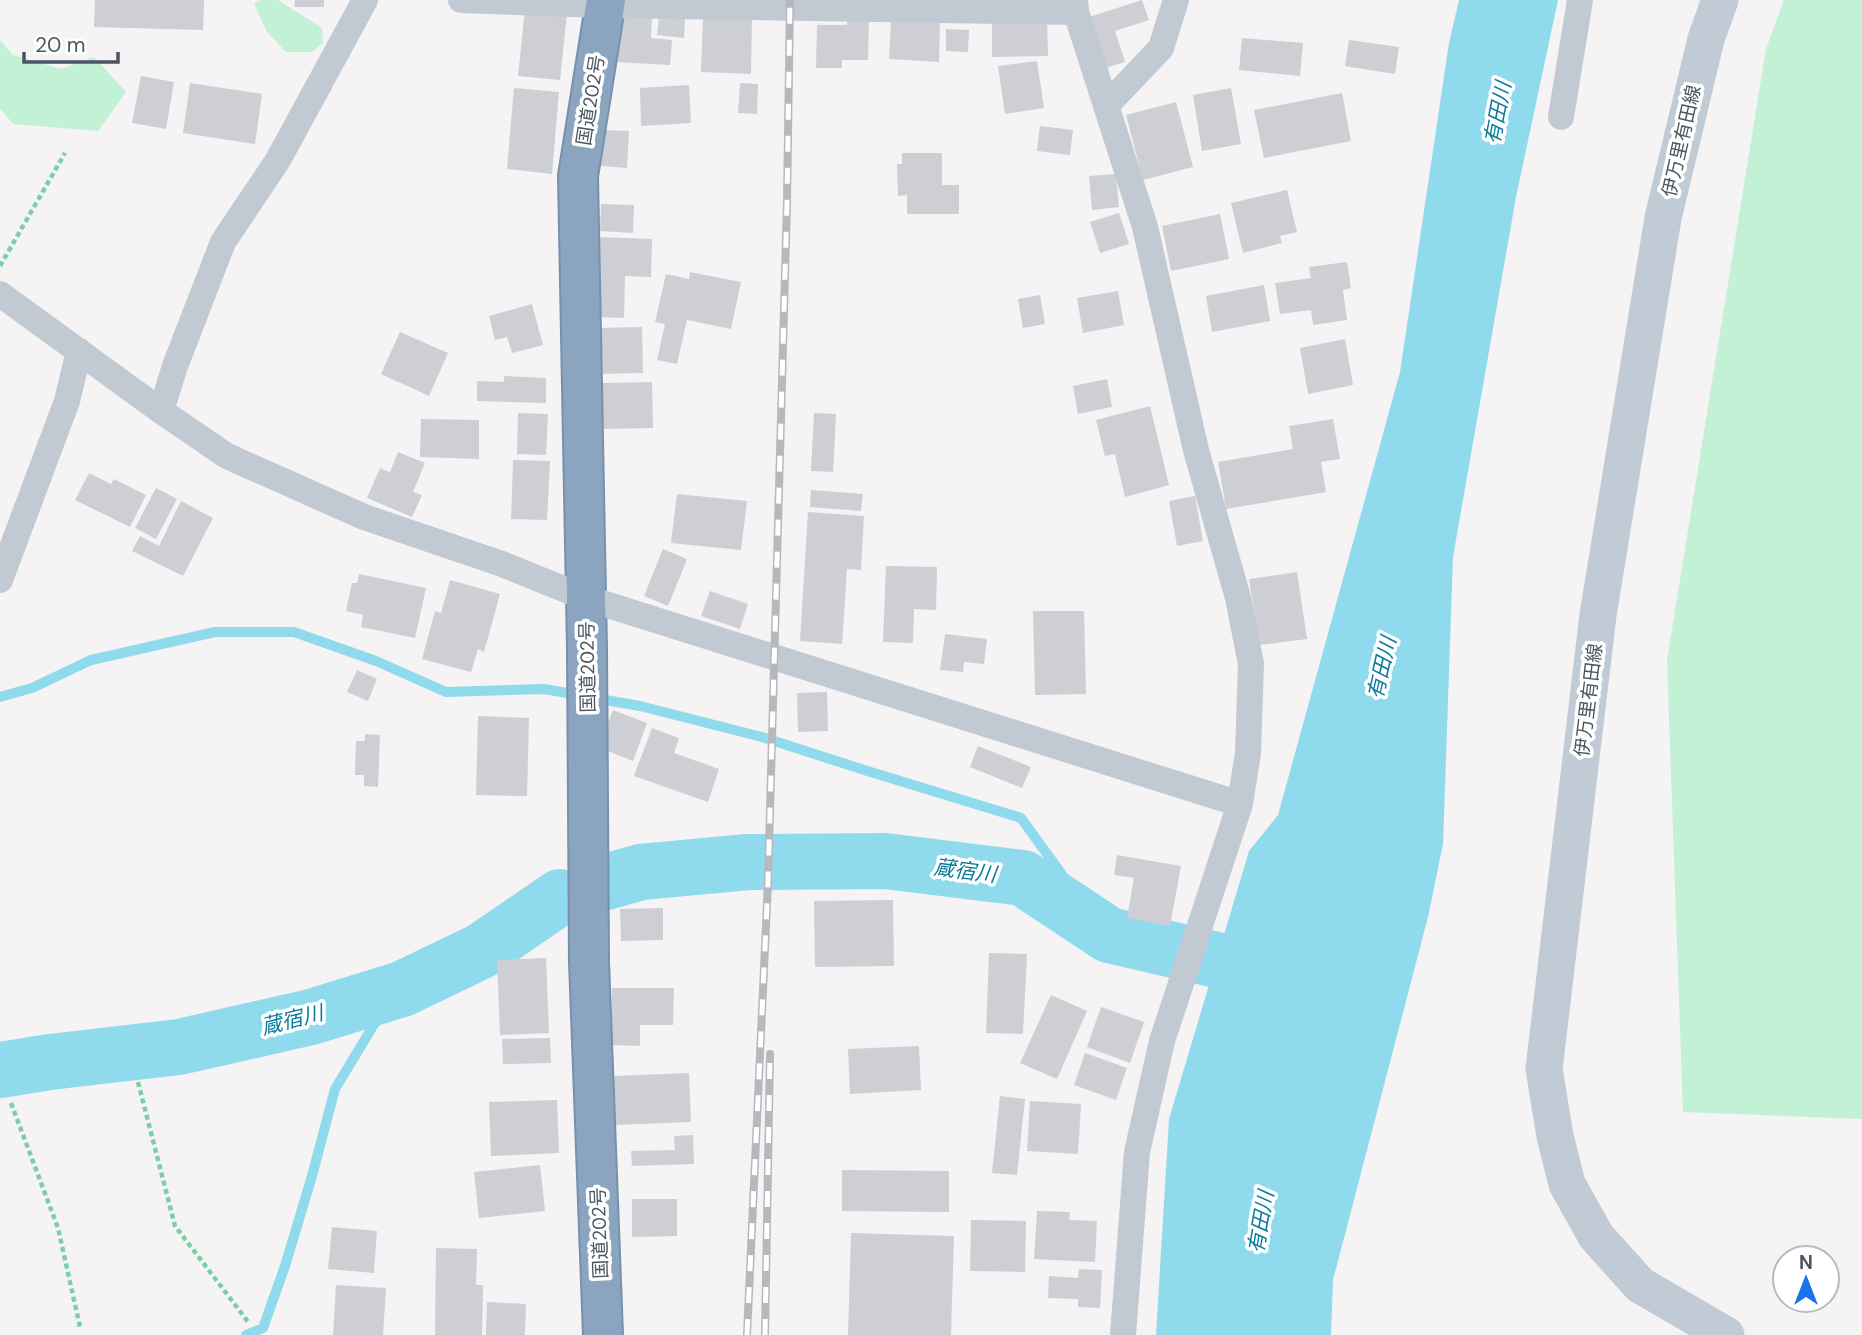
<svg xmlns="http://www.w3.org/2000/svg" width="1862" height="1335" font-family="'DM Sans','Noto Sans JP',sans-serif">
	<style>
		.green { fill: #c3f1d5 }
		.water { fill: #90daee }
		.lines { fill: none; stroke-linecap: round; stroke-linejoin: round }
		.stream { stroke: #90daee; stroke-width: 10 }
		.river { stroke: #90daee; stroke-width: 56 }
		.building { fill: #cdcfd5 }
		.highway-casing { stroke: #7690ad; stroke-width: 42 }
		.path { stroke: #7ad0a6; stroke-width: 4.5; stroke-dasharray: 5 3.5; stroke-linecap: butt }
		.street { stroke: #c1cad2; stroke-width: 26 }
		.secondary { stroke: #c1cbd6; stroke-width: 37 }
		.highway { stroke: #8ba5c1; stroke-width: 38 }
		.rail-casing { stroke: #b5b8bd; stroke-width: 8 }
		.rail { stroke: #fff; stroke-width: 5; stroke-dasharray: 16; stroke-linecap: butt }
		.labels { text-anchor: middle; stroke-width: 7; stroke-linejoin: round; paint-order: stroke }
		.street-label { font-size: 19px; fill: #4a5661; stroke: #fff }
		.water-label { font-size: 21px; font-style: italic; fill: #0c7c9b; stroke: #fff }
	</style>
	<rect width="100%" height="100%" fill="#f5f3f3"/>
	<path class="green" d="M261,0H278L322,28L323,43L312,52H286L267,32L254,4Z
		M1784,0H1862V1119L1683,1112L1667,660L1766,49Z
		M0,40L13,55L61,69L94,57L126,92L98,131L13,124L0,108Z"/>
	<path class="water" d="M1459,0H1558L1516,197L1453,557L1443,844L1428,917L1333,1280L1331,1335H1156L1169,1119L1249,851L1278,815L1400,372L1449,43Z"/>
	<g class="lines">
		<path class="stream" d="M0,697L32,688L91,660L215,632H294L376,661L446,692L544,689L579,695
			M594,698L640,706L762,737L861,769L1021,818L1097,923L1222,953L1228,949
			M246,1335L263,1328L285,1266L312,1176L335,1089L373,1026L402,989"/>
		<path class="river" d="M606,882L641,872L748,862L885,861L1023,878L1109,935L1225,962L1287,987
			M0,1070L50,1062L179,1047L311,1017L402,989L481,951L560,897"/>
	</g>
	<path class="building" d="M95,0H204L203,30L94,27Z
		M295,0H324V7H294Z
		M1142,0L1149,20L1115,31L1125,62L1105,68L1089,17Z
		M525,8L567,13L560,80L518,76Z
		M621,15L652,18L651,38L672,40L670,65L617,62Z
		M659,15L685,17L684,38L657,35Z
		M703,17L752,18L751,74L701,72Z
		M847,17H869L868,60H842V68H816L817,25H847Z
		M891,18L940,21L939,62L889,59Z
		M1047,18L1048,56L992,57V19Z
		M946,29L969,30L968,52L946,51Z
		M1242,38L1303,43L1300,76L1239,70Z
		M1349,40L1399,47L1395,74L1345,66Z
		M1037,61L1044,108L1005,114L998,66Z
		M141,76L174,82L166,129L132,123Z
		M190,83L262,94L255,144L183,133Z
		M740,83L758,84L757,114L738,113Z
		M689,85L691,123L641,126L640,88Z
		M514,88L559,92L552,174L507,169Z
		M1231,88L1241,144L1202,151L1193,95Z
		M1342,93L1351,141L1264,158L1254,110Z
		M1176,102L1193,167L1143,180L1126,115Z
		M1040,126L1073,130L1070,155L1037,151Z
		M603,130L629,131L627,168L601,166Z
		M902,153H942V185H959V214H907V195L898,196L897,164H902Z
		M1116,174L1119,207L1092,210L1089,176Z
		M1287,190L1297,232L1280,236L1282,243L1243,253L1231,203Z
		M601,204L634,205L633,233L600,231Z
		M1119,213L1129,244L1100,253L1090,222Z
		M1220,214L1229,259L1171,271L1162,226Z
		M597,237L652,239L651,277L625,276L624,318L594,317Z
		M1347,262L1351,288L1343,290L1347,320L1313,325L1311,310L1280,314L1275,283L1311,278L1309,267Z
		M690,272L741,282L731,329L687,320L677,364L657,360L665,324L655,322L666,274L689,279Z
		M1264,285L1270,321L1212,332L1206,296Z
		M1118,291L1124,325L1083,333L1077,298Z
		M1040,295L1045,324L1023,328L1018,299Z
		M532,304L543,345L512,353L507,337L495,340L489,316Z
		M642,327L643,373L598,374L597,328Z
		M400,332L448,353L429,396L381,374Z
		M1345,339L1353,385L1308,394L1300,348Z
		M504,376L546,378V403L477,401V381L504,382Z
		M1107,379L1112,407L1078,414L1073,386Z
		M652,382L653,428L603,429L602,383Z
		M1150,406L1169,485L1125,497L1115,454L1105,456L1096,420Z
		M518,413L548,414L546,455L517,454Z
		M814,413L836,414L833,472L811,471Z
		M421,419L479,420V459L420,457Z
		M1333,419L1340,459L1321,462L1326,492L1226,509L1218,462L1293,449L1289,426Z
		M398,452L425,463L413,492L422,495L412,517L367,498L380,468L390,472Z
		M513,460L550,461L547,520L511,519Z
		M89,473L111,484L114,479L146,495L130,527L75,500Z
		M156,488L177,499L156,539L135,528Z
		M811,490L863,494L861,511L810,507Z
		M677,494L747,501L741,550L671,543Z
		M1195,496L1203,541L1177,546L1169,501Z
		M181,501L213,518L183,576L132,551L140,536L159,546Z
		M808,512L864,516L861,570L847,569L842,644L800,641Z
		M663,549L687,559L668,606L644,596Z
		M886,566L937,567L936,610L914,609L913,643L883,642Z
		M1297,572L1307,639L1259,645L1249,579Z
		M359,574L426,588L415,638L361,627L363,615L346,611L352,583H357Z
		M450,580L500,594L484,652L478,649L471,672L422,659L435,611L441,613Z
		M710,591L748,604L740,629L701,616Z
		M1033,611H1084L1086,694L1035,695Z
		M945,634L987,639L984,664L964,662L963,672L940,670Z
		M357,670L377,679L368,701L347,692Z
		M827,692L828,731L798,732L797,693Z
		M613,710L647,723L633,761L598,747Z
		M478,716L529,718L527,796L476,795Z
		M652,728L679,738L674,753L719,769L708,802L634,776Z
		M365,734L380,735L378,787L364,786V775H355L356,741H365Z
		M978,746L1031,767L1022,788L970,767Z
		M1117,855L1181,866L1170,926L1127,918L1134,878L1114,875Z
		M893,900L894,966L815,967L814,901Z
		M663,908V940L621,941L620,909Z
		M989,953L1027,954L1023,1034L986,1033Z
		M546,958L549,1033L500,1035L497,960Z
		M612,988H674L673,1025H640V1046L611,1045Z
		M1051,995L1087,1011L1057,1079L1020,1063Z
		M1101,1007L1144,1022L1130,1063L1087,1047Z
		M550,1038L551,1063L503,1064L502,1039Z
		M919,1046L921,1090L850,1094L848,1049Z
		M1085,1053L1127,1068L1116,1100L1074,1085Z
		M689,1073L691,1122L614,1125L613,1076Z
		M1000,1096L1025,1099L1017,1175L992,1173Z
		M557,1100L559,1153L491,1156L489,1102Z
		M1030,1101L1081,1104L1078,1154L1027,1151Z
		M693,1135L694,1164L632,1166L631,1151L675,1150L674,1136Z
		M540,1165L545,1211L479,1218L474,1172Z
		M842,1170L949,1171V1212L842,1211Z
		M632,1199H677V1236L632,1237Z
		M1037,1211L1070,1212L1069,1220L1097,1221L1095,1262L1034,1259Z
		M971,1220L1026,1221L1025,1272L970,1271Z
		M332,1227L377,1231L374,1273L328,1269Z
		M851,1233L954,1236L951,1335H848Z
		M436,1248L477,1249L476,1285H483L482,1335H435Z
		M1079,1269L1102,1270L1100,1308L1078,1307V1299L1048,1298L1049,1276L1078,1278Z
		M336,1285L386,1288L383,1335H333Z
		M487,1302L526,1304L525,1335H486Z"/>
	<g class="lines">
		<g class="highway-casing">
			<path id="highway" d="M603,1335L589,962L587,649L578,176L606,0"/>
		</g>
		<path class="path" d="M0,266L65,153
			M138,1082L175,1226L249,1323
			M11,1103L58,1228L80,1327"/>
		<path class="street" d="M461,0L605,5L1076,12
			M1075,0L1076,12L1145,227L1196,450L1238,598L1251,664L1248,753L1240,804L1162,1041L1137,1152L1123,1335
			M1106,106L1161,48L1176,0
			M1561,117L1580,0
			M0,294L161,411L227,456L364,517L502,564L586,598L1240,804
			M161,411L175,366L223,242L278,160L365,0
			M0,580L67,401L79,351"/>
		<path class="secondary" d="M1720,0L1706,39L1663,218L1598,615L1544,1069L1555,1136L1567,1184L1596,1236L1640,1285L1726,1335"/>
		<use href="#highway" class="highway"/>
		<g class="rail-casing">
			<path id="rail" d="M747,1335L768,882L787,203L790,0
				M765,1335L770,1054"/>
		</g>
		<use href="#rail" class="rail"/>
	</g>
	<g class="labels">
		<g class="street-label">
			<text transform="translate(590 100) rotate(-81)" y="7">国道202号</text>
			<text transform="translate(1681 141) rotate(-77)" y="7">伊万里有田線</text>
			<text transform="translate(587 667) rotate(-91)" y="7">国道202号</text>
			<text transform="translate(1588 700) rotate(-83)" y="7">伊万里有田線</text>
			<text transform="translate(599 1233) rotate(-92)" y="7">国道202号</text>
		</g>
		<g class="water-label">
			<text transform="translate(1498 113) rotate(-79)" y="7">有田川</text>
			<text transform="translate(1382 668) rotate(-77)" y="7">有田川</text>
			<text transform="translate(965 871) rotate(7)" y="7">蔵宿川</text>
			<text transform="translate(292 1020) rotate(-14)" y="7">蔵宿川</text>
			<text transform="translate(1261 1222) rotate(-80)" y="7">有田川</text>
		</g>
	</g>
	<g transform="translate(1806 1279)"><circle r="33" fill="#ffffff" stroke="#b7bbc0" stroke-width="2"/>
	<path d="M0-5L12 26L0 18L-12 26Z" fill="#1a73e8"/>
	<text y="-10" font-size="19" font-weight="bold" text-anchor="middle" fill="#4a5661">N</text>
	</g>
	<path d="M24 52v10h94v-10" fill="none" stroke="#4a5661" stroke-width="3.5"/>
	<text x="35" y="52" font-size="21" fill="#4a5661" stroke="#ffffff" stroke-width="5" paint-order="stroke">20 m</text>
</svg>
